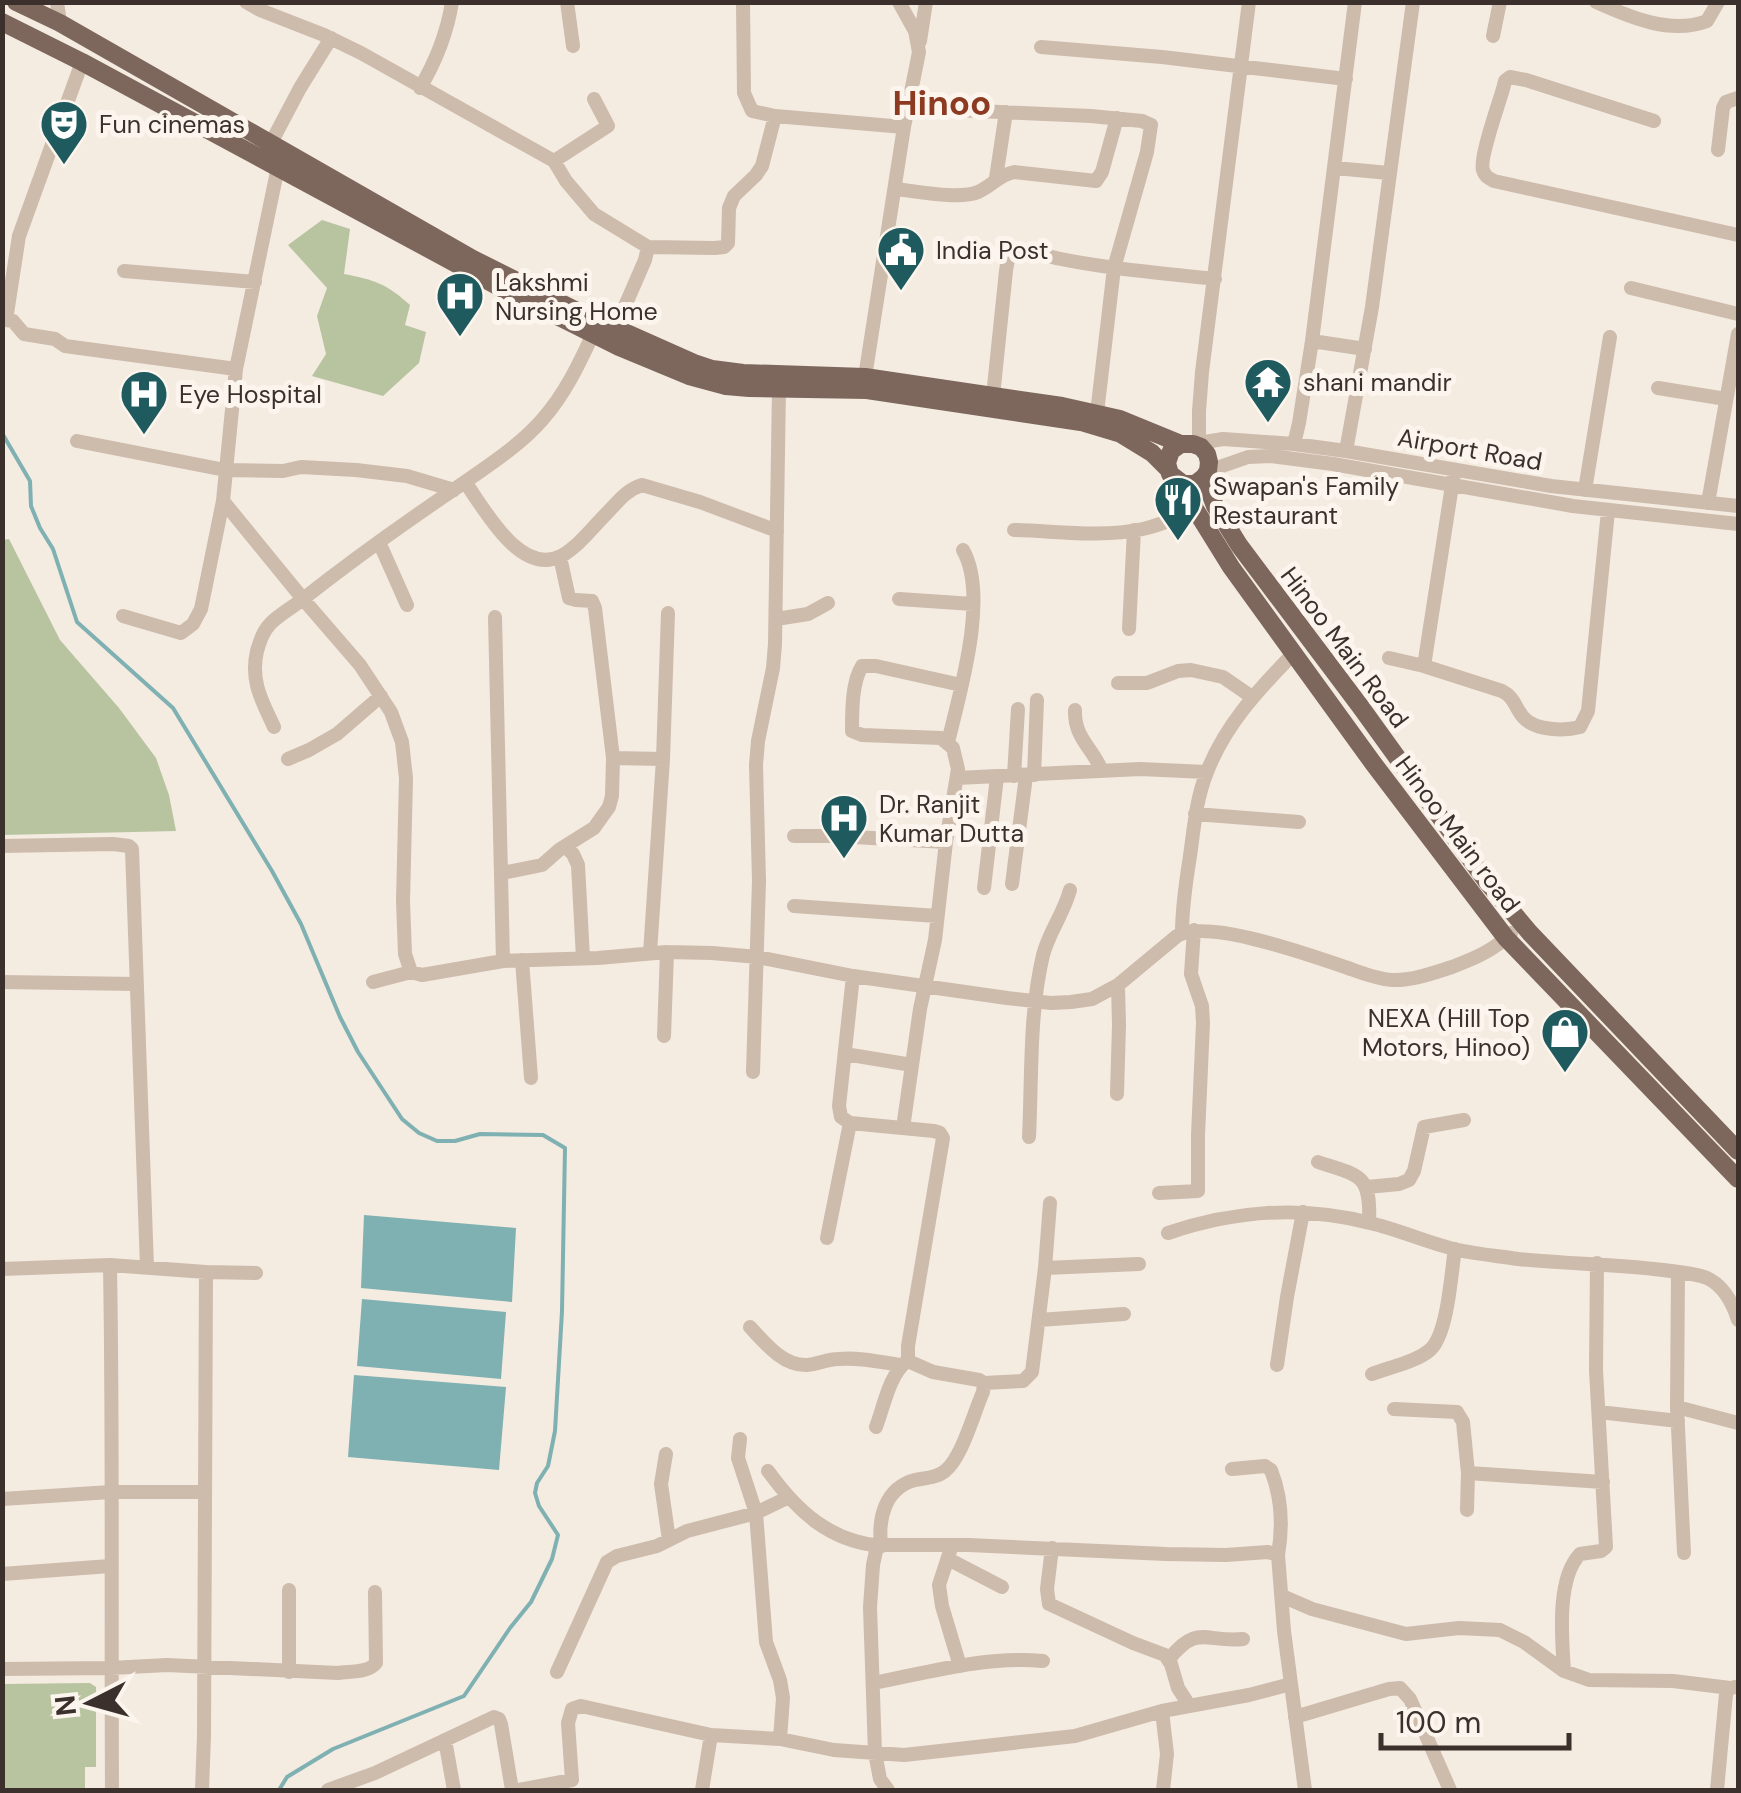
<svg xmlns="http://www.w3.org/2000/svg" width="1741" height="1793" font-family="'DM Sans',sans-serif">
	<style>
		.green { fill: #b8c4a0 }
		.water { fill: #7fb0b2 }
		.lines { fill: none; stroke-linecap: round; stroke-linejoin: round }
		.stream { stroke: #7fb0b2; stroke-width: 4 }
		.minor { stroke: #cdbbac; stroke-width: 14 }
		.major { stroke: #7d675c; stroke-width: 18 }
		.labels { text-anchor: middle; stroke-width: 10; stroke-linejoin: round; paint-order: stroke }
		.poi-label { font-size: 25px; fill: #3b302b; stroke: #fbf5ee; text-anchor: start }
		.street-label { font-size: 25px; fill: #3b302b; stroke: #fbf5ee }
		.district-label { font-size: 35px; font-weight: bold; fill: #8c3b22; stroke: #fbf5ee }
	</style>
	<rect width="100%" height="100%" fill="#f4ebe1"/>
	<path class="green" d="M322,220L350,229L344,274C375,280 387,284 410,305L405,325L426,332L419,363L383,396L312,376L326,354L317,316L327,288L288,245Z
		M9,539L60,640L119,708L156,758L169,795L176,831L3,835L2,540Z
		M90,1683L96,1687V1767H85V1790H3V1684Z"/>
	<path class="water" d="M364,1215L516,1228L512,1302L361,1288Z
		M362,1299L506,1312L501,1379L357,1366Z
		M354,1375L506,1387L499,1470L348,1457Z"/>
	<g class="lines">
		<path class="stream" d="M2,433L30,481L31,506L40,528L53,549L77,622L173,708L272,871L301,924L340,1017L358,1052L402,1119L419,1133L437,1141H455L480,1134L543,1135L565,1148L562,1311L555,1431L548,1466L537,1483L535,1493L539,1506L558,1535L552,1559L531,1602L510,1628L464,1696L333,1749L287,1777L279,1790"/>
		<path class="minor" d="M57,2L60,23
			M246,2L260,10L324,35L361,53L554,161L566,181L594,214L648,247L645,260L615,329
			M567,2L573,46
			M743,2L744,93L752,111L775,116L904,127
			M1596,2C1629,17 1671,35 1707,21L1718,2
			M1493,36L1500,2
			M920,41L926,2
			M1041,47L1162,57L1346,79
			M82,62L19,236L6,320L13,321L24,334L55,339L65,346L236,369
			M420,88C436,61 447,34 452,2
			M907,108L1091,116L1142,121L1151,125L1147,152L1114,268L1097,413
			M1654,121L1526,80L1510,77L1505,81L1503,89C1499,103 1479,159 1483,170C1485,177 1489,178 1494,181L1738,235
			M271,143L300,88L331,38
			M1718,150L1723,108L1726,102L1738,98
			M554,161L608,126L594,99
			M1335,168L1389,173
			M996,178L1006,112
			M895,189C916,191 959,200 978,192C992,186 999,175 1014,172L1096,181L1102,172L1117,118
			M648,247L715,248L724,247L728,243L729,208L734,196L756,175L762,166L775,116
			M124,271L255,282
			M1631,288L1738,314
			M593,334C579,364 565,394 542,420C520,445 492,463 465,482C410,519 355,558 303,599L360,665L391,712L402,742L406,778L403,901L405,954L411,972L422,975L503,961L598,958L667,952L712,953L758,957L853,976L1007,998L1051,1003L1071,1002L1092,999L1118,985L1177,936C1208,918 1312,956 1348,968C1362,973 1377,979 1392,980C1412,981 1433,973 1452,967C1473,959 1495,950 1511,933
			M1312,341L1365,349
			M865,377L904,127L919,52L915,31L899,2
			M1658,388L1726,399
			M993,396L1006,271C1007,263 1008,255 1017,252C1029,247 1045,256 1056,258C1108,269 1162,273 1215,279
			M77,441L225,470L283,471L301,467L356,470L407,476L454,490
			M1199,442V411L1202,372L1249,2
			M1193,444L1223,439L1294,444L1346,451L1551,486L1738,506
			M1294,444L1299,423L1312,341L1355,2
			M1346,451L1372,307L1413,2
			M1208,471L1248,457L1271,456L1333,464L1573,506L1738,524
			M465,482C484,508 520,577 561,556C578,547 593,527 606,514C618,502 626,490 642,485L700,502L777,531
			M1585,490L1610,337
			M223,501L303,599C293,607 280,614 271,623C263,631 260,641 257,651C250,681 262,701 274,727
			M1708,503L1738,334
			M1014,530C1057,531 1100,538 1143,529C1161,525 1178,517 1195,509
			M379,542L407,605
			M899,599L973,604
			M123,616L181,633L193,624L201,609L223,501L236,369L278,167
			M495,617L503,961
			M776,619L808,614L828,603
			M1129,629L1134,530
			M1389,658L1424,666L1502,691C1514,697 1515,707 1523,717C1535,731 1565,731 1580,727L1588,711L1608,511
			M1424,666L1453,479
			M1118,683H1147L1178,671L1191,670L1223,677L1252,697
			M1075,710C1074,738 1092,747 1102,771
			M948,742C960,692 989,596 963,550
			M613,758L663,759
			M288,759L309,750L337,734L381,696
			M1034,775L1037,700
			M1014,776L1018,709
			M957,778L1140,769L1206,772
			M1195,814L1299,822
			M794,836H835L946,842
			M2,846L113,844L129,846L132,849L147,1267
			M565,846L573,854L578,865L583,958
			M502,873L542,865L559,850L594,828L609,807L612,796L613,758L595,608L592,601L576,600L569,598L560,557
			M1012,884L1026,776
			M984,888L997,777
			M794,906L937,916
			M1182,933C1182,907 1186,881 1190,856C1194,828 1196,799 1207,772C1225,725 1259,689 1293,654
			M650,953L663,759L668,613
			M522,960L531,1078
			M853,976L839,1106L841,1117L850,1123L934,1131L940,1133L943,1138L908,1346V1361L933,1372L979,1380L984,1383L983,1392C974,1412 962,1458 945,1471C937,1478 924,1478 915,1480C885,1488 878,1518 881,1545H969L1166,1554L1226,1555L1268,1552L1278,1555L1284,1631L1305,1790
			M2,982L137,984
			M373,982L411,972
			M664,1036L667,952
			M845,1054L912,1065
			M753,1072L759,881L756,765L758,741L773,668L775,644L779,388
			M1117,1094L1119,1025L1118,985
			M903,1128L920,1009L935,940L946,842L958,769L953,748L941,738L862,735L852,731C852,710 852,682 862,666H876L961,685
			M1029,1137C1032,1077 1029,1014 1043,955C1049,932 1064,913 1070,890
			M1318,1162C1359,1176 1371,1173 1369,1222
			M1367,1187L1399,1184L1409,1180L1414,1171L1424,1127L1464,1120
			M1159,1193L1198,1191V1135L1203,1023L1202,1006L1191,974L1194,930
			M1168,1233C1233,1211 1303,1205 1370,1223C1400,1230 1428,1243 1458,1250C1477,1254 1498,1256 1518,1259C1566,1264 1614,1264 1663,1270C1677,1272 1694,1273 1707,1278C1724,1286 1733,1304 1738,1320
			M827,1238L850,1123
			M110,1265C113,1440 111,1615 112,1790
			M1045,1268L1139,1264
			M2,1269L110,1265L206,1272L256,1273
			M1678,1272L1677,1407L1684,1553
			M1039,1320L1124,1314
			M750,1327C765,1343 783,1366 807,1365C818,1364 828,1359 838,1359C859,1357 881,1362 901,1365
			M1277,1365L1287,1297L1303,1212
			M1372,1374C1390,1367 1417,1362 1431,1349C1448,1332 1451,1274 1455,1249
			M984,1383L1023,1381L1032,1372L1045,1268L1050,1203
			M1677,1407L1738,1423
			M1394,1409L1457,1412L1463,1422L1468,1473
			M1599,1412L1678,1421
			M876,1427C884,1406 889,1375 907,1361
			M740,1439L738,1458L756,1513L766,1642L780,1680L783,1698L780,1739
			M666,1454L661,1484L669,1540
			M1232,1469L1265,1466L1271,1470C1282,1498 1283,1526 1278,1555
			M768,1471C797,1511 830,1542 882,1546
			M2,1499L111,1492H205
			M1467,1510L1468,1473L1603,1482
			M952,1545L939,1585L942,1606L960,1666
			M877,1546L873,1565L870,1607L875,1753L880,1779L888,1790
			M1052,1548L1047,1589L1049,1604L1133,1643L1165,1655L1171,1664L1178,1688L1189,1705
			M948,1559L1002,1587
			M2,1574L110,1566
			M289,1590V1672
			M1282,1596L1312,1609L1406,1634L1459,1628L1500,1630L1524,1642L1564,1671L1589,1680L1673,1681L1730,1688
			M1169,1659C1198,1623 1206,1643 1243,1639
			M2,1669L111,1668L167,1665L338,1673C350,1671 368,1673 376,1663L375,1592
			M1564,1671C1562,1639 1556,1579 1580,1554L1601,1551L1606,1547L1596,1370L1597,1263
			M557,1672L607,1562L617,1556L657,1546L687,1531L756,1513L787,1498
			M874,1683C930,1672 985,1656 1043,1661
			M1162,1711L1167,1754L1163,1790
			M1295,1717L1389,1689L1400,1688L1410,1699L1450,1790
			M445,1740L454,1790
			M202,1790L204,1736L206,1272
			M328,1790L375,1773L494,1717L499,1719L501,1724L512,1790
			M519,1790L572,1780L568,1723L572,1709L581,1706L711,1735L780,1739L834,1750L904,1755L1075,1736L1162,1711L1249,1695L1291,1684
			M702,1790L711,1735
			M1717,1790L1726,1694L1728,1689L1735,1687"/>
		<path class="major" d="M16,2L60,23L473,259L577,311L694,363L712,369L743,373L865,377L1062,406L1120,419L1181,444
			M2,22L82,62L503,289L619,347L689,376L726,386L749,388L867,390L1081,422L1121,434L1152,453L1168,469
			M1204,477L1215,506L1239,545L1360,706L1487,882L1530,933L1738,1151
			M1183,484H1195L1204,477L1208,471L1209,462L1207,454L1201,447L1193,444H1181L1171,451L1167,463L1170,474L1183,484L1195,509L1231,567L1373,763L1506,938L1738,1179"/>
	</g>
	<defs>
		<g id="theatre-pin" transform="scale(2.5)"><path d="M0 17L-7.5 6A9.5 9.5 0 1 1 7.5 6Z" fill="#1f5a5e" stroke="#fbf5ee"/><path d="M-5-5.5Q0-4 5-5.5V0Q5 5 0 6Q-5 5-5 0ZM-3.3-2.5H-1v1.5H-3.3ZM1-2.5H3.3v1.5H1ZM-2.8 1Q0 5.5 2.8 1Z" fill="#fff"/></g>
		<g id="civic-pin" transform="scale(2.5)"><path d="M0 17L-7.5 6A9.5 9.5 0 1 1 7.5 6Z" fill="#1f5a5e" stroke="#fbf5ee"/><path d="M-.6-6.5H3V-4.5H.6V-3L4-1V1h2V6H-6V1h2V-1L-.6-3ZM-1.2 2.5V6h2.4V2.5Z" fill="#fff"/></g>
		<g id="hospital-pin" transform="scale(2.5)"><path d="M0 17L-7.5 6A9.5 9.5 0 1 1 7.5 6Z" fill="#1f5a5e" stroke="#fbf5ee"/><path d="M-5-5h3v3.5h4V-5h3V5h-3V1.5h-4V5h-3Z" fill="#fff"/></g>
		<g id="temple-pin" transform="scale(2.5)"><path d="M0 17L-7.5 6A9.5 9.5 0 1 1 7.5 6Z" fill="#1f5a5e" stroke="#fbf5ee"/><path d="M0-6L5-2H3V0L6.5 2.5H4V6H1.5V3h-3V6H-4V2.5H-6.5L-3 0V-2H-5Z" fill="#fff"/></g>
		<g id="restaurant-pin" transform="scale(2.5)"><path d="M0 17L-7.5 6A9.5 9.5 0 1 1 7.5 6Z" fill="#1f5a5e" stroke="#fbf5ee"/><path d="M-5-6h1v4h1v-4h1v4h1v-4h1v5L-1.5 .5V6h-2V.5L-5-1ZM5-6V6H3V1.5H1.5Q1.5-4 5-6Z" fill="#fff"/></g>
		<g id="shop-pin" transform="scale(2.5)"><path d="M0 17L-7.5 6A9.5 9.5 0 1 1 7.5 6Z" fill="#1f5a5e" stroke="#fbf5ee"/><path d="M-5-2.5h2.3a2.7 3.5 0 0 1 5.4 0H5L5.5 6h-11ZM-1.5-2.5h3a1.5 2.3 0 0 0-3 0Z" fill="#fff"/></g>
	</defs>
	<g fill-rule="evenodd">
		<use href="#theatre-pin" x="64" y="124"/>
		<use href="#civic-pin" x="901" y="250"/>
		<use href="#hospital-pin" x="460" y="296"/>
		<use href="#temple-pin" x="1268" y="382"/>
		<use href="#hospital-pin" x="144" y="394"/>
		<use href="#restaurant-pin" x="1178" y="500"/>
		<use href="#hospital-pin" x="844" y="818"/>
		<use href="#shop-pin" x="1565" y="1032"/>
	</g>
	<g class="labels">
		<g class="poi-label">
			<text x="99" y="133">Fun cinemas</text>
			<text x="936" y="259">India Post</text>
			<text x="495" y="291">Lakshmi<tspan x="495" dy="29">Nursing Home</tspan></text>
			<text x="1303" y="391">shani mandir</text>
			<text x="179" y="403">Eye Hospital</text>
			<text x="1213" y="495">Swapan's Family<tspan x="1213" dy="29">Restaurant</tspan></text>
			<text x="879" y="813">Dr. Ranjit<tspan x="879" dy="29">Kumar Dutta</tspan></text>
			<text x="1530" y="1027" text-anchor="end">NEXA (Hill Top<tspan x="1530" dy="29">Motors, Hinoo)</tspan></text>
		</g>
		<g class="street-label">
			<text transform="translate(1470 449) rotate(10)" y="9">Airport Road</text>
			<text transform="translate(1345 647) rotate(53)" y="9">Hinoo Main Road</text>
			<text transform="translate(1458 834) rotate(53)" y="9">Hinoo Main road</text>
		</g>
		<g class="district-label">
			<text x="942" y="115">Hinoo</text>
		</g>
	</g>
	<rect width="1741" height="1793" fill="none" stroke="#3b302b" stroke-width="10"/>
	<g transform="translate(90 1703) rotate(264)" stroke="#fbf5ee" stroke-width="8" paint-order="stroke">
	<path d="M0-8L18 38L0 25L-18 38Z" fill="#3b302b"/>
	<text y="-15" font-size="28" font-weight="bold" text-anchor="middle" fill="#3b302b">N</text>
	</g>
	<path d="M1381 1733v15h188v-15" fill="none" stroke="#3b302b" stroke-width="5"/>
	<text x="1396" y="1733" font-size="30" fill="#3b302b" stroke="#fbf5ee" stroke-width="8" paint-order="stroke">100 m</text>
</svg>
